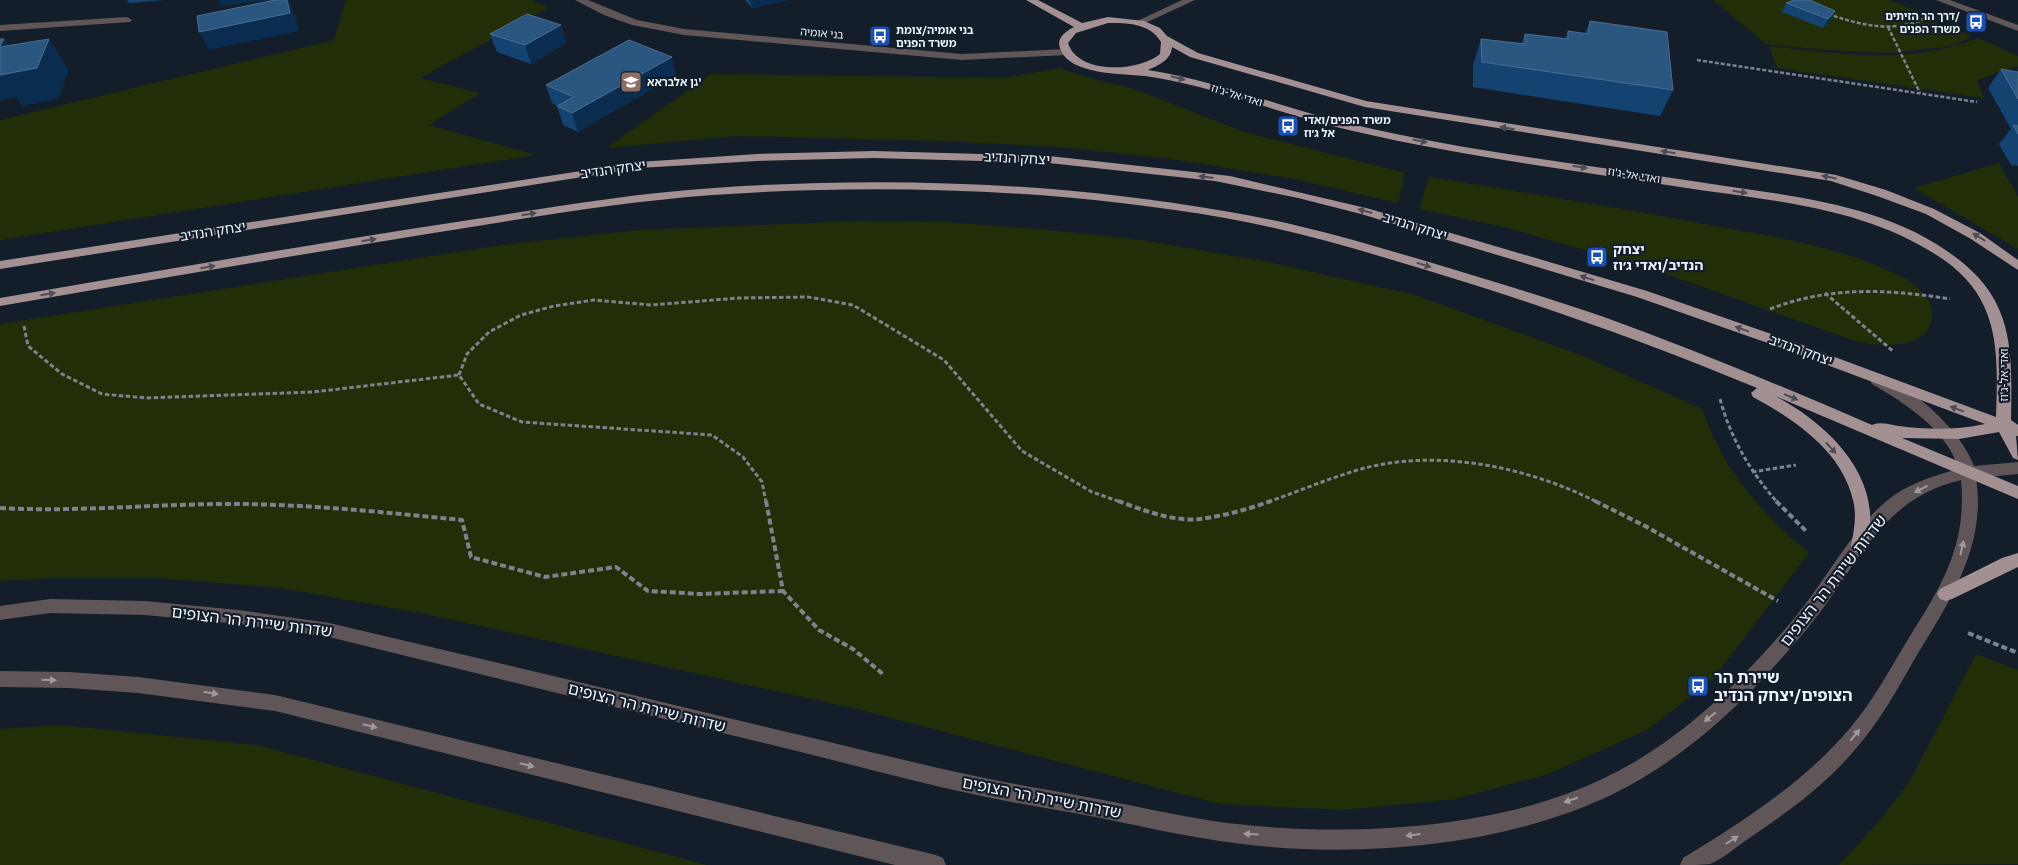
<svg xmlns="http://www.w3.org/2000/svg" width="2018" height="865" font-family="'IBM Plex Sans','Noto Sans Hebrew',sans-serif">
	<style>
		.green { fill: #222e08 }
		.lines { fill: none; stroke-linecap: round; stroke-linejoin: round }
		.path-far2 { stroke: #7b838d; stroke-width: 2.5; stroke-dasharray: 4 2; stroke-linecap: butt }
		.path-far1 { stroke: #7b838d; stroke-width: 3; stroke-dasharray: 4.5 2.5; stroke-linecap: butt }
		.path { stroke: #7b838d; stroke-width: 4; stroke-dasharray: 6 3; stroke-linecap: butt }
		.minor { fill: #605657; fill-rule: evenodd }
		.major { fill: #a39092; fill-rule: evenodd }
		.wall { fill: #144371 }
		.shaded-wall { fill: #0a2c4f }
		.building { fill: #2b5680; stroke: #496e93 }
		.oneway { fill: #4d4c54 }
		.oneway2 { fill: #9f9ca0 }
		.labels { text-anchor: middle; stroke-width: 4.5; stroke-linejoin: round; paint-order: stroke }
		.far-poi-label { font-size: 11px; font-weight: bold; fill: #ebf2fa; stroke: #141e2a; text-anchor: start }
		.far-street-label { font-size: 11px; fill: #ebf2fa; stroke: #141e2a }
		.street-label { font-size: 14px; fill: #ebf2fa; stroke: #141e2a }
		.poi-label { font-size: 14px; font-weight: bold; fill: #ebf2fa; stroke: #141e2a; text-anchor: start }
		.near-street-label { font-size: 16px; fill: #ebf2fa; stroke: #141e2a }
		.near-poi-label { font-size: 16px; font-weight: bold; fill: #ebf2fa; stroke: #141e2a; text-anchor: start }
	</style>
	<rect width="100%" height="100%" fill="#141e2a"/>
	<path class="green" d="M346,0H532L548,8L420,78L480,93L429,125L536,155L0,240V120L334,40Z
		M1713,0H1889L1916,11L1911,13L1972,36L1952,46L1889,53L1828,50L1766,44Z
		M1978,38L2018,56V66L1977,80L1984,98L1777,68L1769,46C1838,54 1912,65 1978,38Z
		M1060,68L1086,77L1134,89L1244,132L1405,173L1398,203L1294,179L1172,159L1060,147L942,141L738,136L606,148L712,74L1004,78Z
		M1999,163L2018,197V249L1914,188Z
		M1429,177C1528,193 1627,209 1726,228C1774,237 1820,244 1865,261C1880,267 1897,273 1910,282C1922,290 1934,302 1932,318C1927,352 1878,346 1855,341L1652,269L1504,227L1419,209Z
		M859,221L945,222L1048,230L1142,240L1268,262L1415,295L1583,356L1702,409C1722,468 1761,514 1809,553L1713,679L1647,730L1548,774L1455,799L1344,810L1220,804L853,708L421,613L280,588L158,578H51L0,581V324L502,245L640,230Z
		M1976,654L2018,670V864L1839,865L1882,818L1911,779Z
		M60,725L257,745L707,865H0V729Z"/>
	<g class="lines">
		<path class="path-far2" d="M1828,14C1860,25 1892,33 1924,19
			M1888,27L1920,93
			M1697,60L1977,102"/>
		<path class="path-far1" d="M1825,293L1894,352
			M1770,309C1830,286 1888,289 1950,299
			M24,326L28,346L62,374L102,394L147,398L313,392L459,375L479,404L522,422L712,435L743,457L762,482L766,502
			M459,375L467,354L489,332L521,315L554,306L594,300L651,305L739,298L808,297L853,305L944,360L1022,451L1092,492L1121,502
			M1720,399C1731,439 1750,471 1777,502
			M1752,472L1796,465
			M1268,502C1299,491 1330,478 1361,469C1438,448 1528,467 1597,502"/>
		<path class="path" d="M766,501L783,591L819,630L853,649L884,675
			M1118,501C1143,510 1173,522 1200,519C1224,516 1249,509 1271,501
			M1595,501L1645,526L1778,601
			M1776,501L1807,532
			M0,508C72,512 144,505 216,504C298,503 380,512 462,520L471,557L545,577L616,567L648,591L700,594L783,591
			M1968,633L2018,653"/>
		<path class="minor" d="M575,0H588L637,20L684,29L962,54L1067,49L1072,52L1067,55L962,60L684,35L632,25L604,15Z
			M1182,0H1195L1141,25L1133,23Z
			M1936,0H1950L2018,25V31Z
			M127,17L132,20L130,22L0,31V25Z
			M1877,375C1912,385 1962,432 1974,466L2018,462V474L1976,478C1987,547 1948,604 1914,660C1896,692 1878,724 1853,752C1824,786 1785,814 1748,839C1736,847 1723,859 1710,864C1702,865 1688,865 1680,865L1683,858C1742,822 1805,782 1850,728C1874,700 1891,667 1910,636C1943,584 1967,544 1961,480C1893,496 1868,544 1831,597C1816,619 1798,640 1780,660C1732,714 1678,762 1613,794C1510,844 1373,857 1260,846C1206,841 1154,829 1101,818C1059,810 1018,804 977,795C915,782 854,765 793,750C638,713 484,675 329,637L238,624L145,615L50,613L0,620V606L50,599L145,601L238,610L329,623C483,659 637,696 791,733C852,747 913,763 975,776C1016,785 1057,791 1098,799C1136,806 1174,815 1213,821C1331,838 1490,832 1600,780C1676,745 1738,685 1792,621C1824,584 1854,524 1893,496C1913,482 1936,475 1959,469C1946,429 1906,404 1872,384L1870,380Z
			M0,671L69,672L138,677L275,695L936,855L943,858L946,865H895L275,711L138,693L69,688L0,687Z"/>
		<path class="major" d="M1026,0H1038L1082,23L1108,17L1144,21L1160,28L1167,36L1198,53L1366,101L1836,175L1886,190L1934,209L1980,233L2018,260V270L1971,239L1926,214L1877,196L1831,181L1365,107L1190,57L1172,47C1171,60 1159,65 1148,70C1219,81 1285,109 1355,125C1465,151 1580,164 1692,181C1779,195 1881,201 1954,256C2015,300 2012,352 2011,420L2018,425V436H2016L2018,460L2013,458L1999,432L1959,439L1902,438L2018,486V499L1775,396C1821,420 1874,467 1870,525C1870,533 1869,543 1865,551L1859,553L1853,551L1851,546C1854,531 1857,515 1853,500C1842,451 1794,419 1753,397L1751,393L1757,388C1648,343 1539,304 1426,270C1360,250 1293,230 1225,218C1056,189 883,183 713,195C617,202 522,219 427,234C284,257 142,282 0,306V298C158,271 317,243 476,219C555,207 634,193 714,188C884,176 1056,182 1224,211C1293,222 1361,242 1429,262C1488,280 1546,297 1604,317C1695,350 1784,387 1872,425C1880,421 1890,425 1899,426C1928,430 1956,430 1985,424L1779,347L1637,297L1361,214L1298,198L1215,181L1049,163L874,158L757,161L639,168L0,269V261L639,162L757,154L874,151L1049,156L1230,176L1370,209L1647,291L1789,340L1996,417C1998,354 2001,300 1944,260C1866,206 1771,201 1680,187C1571,170 1461,156 1353,131C1285,116 1220,88 1152,77C1128,73 1069,77 1060,48C1056,38 1066,31 1074,27ZM1108,23C1127,23 1150,23 1161,42L1160,54C1139,72 1078,75 1068,43L1076,33Z
			M2018,553V567L1952,599L1946,601L1940,599L1937,594L1940,589L2002,558Z"/>
	</g>
	<path class="wall" d="M127,0H164L129,3Z
		M745,0H788L752,8Z
		M1786,3L1835,11L1830,21L1823,28L1782,12Z
		M1590,21L1673,90L1660,116L1473,87V65L1481,39L1521,44L1525,34L1565,38L1568,31L1585,33Z
		M561,25L566,43L531,64L497,52L490,34Z
		M2001,69L2018,72V166L2011,165L1999,144L2011,129L1988,88Z
		M676,75L578,132L563,125L557,106H558L552,103L546,85Z"/>
	<path class="shaded-wall" d="M218,0H269L221,6Z
		M288,0L295,15L299,31L209,50L199,32Z
		M750,0H788L752,8Z
		M1835,11L1830,21L1823,28L1828,19Z
		M561,25L566,43L531,64L525,45Z
		M4,39L26,69L49,39L69,70L58,99L22,106L16,97L0,100V46Z
		M672,57L676,75L578,132L572,113Z"/>
	<path class="building" d="M275,0H287L290,13L199,32L197,16Z
		M1794,0H1810L1835,11L1828,19L1786,3Z
		M527,14L561,25L525,45L490,34Z
		M1590,21L1667,32L1673,90L1482,62L1481,39L1525,44V34L1568,39V31L1588,34Z
		M0,39H4L0,46Z
		M49,39L37,68L0,75V47Z
		M629,40L672,57L572,113L557,106L574,97L546,85Z
		M2001,69L2018,72V99Z
		M2013,125L2018,126V134Z"/>
	<defs><path id="oneway-solid" d="M-6-.8H1V-3.2L6.5 0L1 3.2V.8H-6Z" transform="scale(1.25)"/></defs>
	<g class="oneway">
		<use href="#oneway-solid" transform="translate(1178 78) rotate(14)"/>
		<use href="#oneway-solid" transform="translate(1507 128) rotate(-171)"/>
		<use href="#oneway-solid" transform="translate(1420 141) rotate(11)"/>
		<use href="#oneway-solid" transform="translate(1668 152) rotate(-171)"/>
		<use href="#oneway-solid" transform="translate(1580 167) rotate(9)"/>
		<use href="#oneway-solid" transform="translate(1206 177) rotate(-173)"/>
		<use href="#oneway-solid" transform="translate(1829 177) rotate(-169)"/>
		<use href="#oneway-solid" transform="translate(1740 192) rotate(9)"/>
		<use href="#oneway-solid" transform="translate(1365 211) rotate(-165)"/>
		<use href="#oneway-solid" transform="translate(529 214) rotate(-9)"/>
		<use href="#oneway-solid" transform="translate(1979 237) rotate(-148)"/>
		<use href="#oneway-solid" transform="translate(369 240) rotate(-9)"/>
		<use href="#oneway-solid" transform="translate(1424 265) rotate(17)"/>
		<use href="#oneway-solid" transform="translate(208 267) rotate(-9)"/>
		<use href="#oneway-solid" transform="translate(1587 278) rotate(-163)"/>
		<use href="#oneway-solid" transform="translate(48 294) rotate(-9)"/>
		<use href="#oneway-solid" transform="translate(1742 329) rotate(-160)"/>
		<use href="#oneway-solid" transform="translate(1791 397) rotate(23)"/>
		<use href="#oneway-solid" transform="translate(1957 409) rotate(-160)"/>
		<use href="#oneway-solid" transform="translate(1831 448) rotate(47)"/>
	</g>
	<g class="oneway2">
		<use href="#oneway-solid" transform="translate(1921 489) rotate(153)"/>
		<use href="#oneway-solid" transform="translate(1962 548) rotate(-77)"/>
		<use href="#oneway-solid" transform="translate(49 680) rotate(1)"/>
		<use href="#oneway-solid" transform="translate(211 693) rotate(9)"/>
		<use href="#oneway-solid" transform="translate(1710 717) rotate(142)"/>
		<use href="#oneway-solid" transform="translate(370 726) rotate(14)"/>
		<use href="#oneway-solid" transform="translate(1855 735) rotate(-51)"/>
		<use href="#oneway-solid" transform="translate(527 765) rotate(14)"/>
		<use href="#oneway-solid" transform="translate(1571 800) rotate(161)"/>
		<use href="#oneway-solid" transform="translate(1251 834) rotate(-176)"/>
		<use href="#oneway-solid" transform="translate(1413 835) rotate(173)"/>
		<use href="#oneway-solid" transform="translate(1732 840) rotate(-31)"/>
	</g>
	<defs>
		<g id="bus-square" transform="scale(1.125)"><rect x="-9" y="-9" width="18" height="18" rx="4" fill="#1a4fb4" stroke="#141e2a"/><path d="M-5-6H5V4H4V6H2V4H-2V6H-4V4H-5ZM-3.5-4V0h7V-4ZM-3.5 1.2v1.5H-2V1.2ZM2 1.2v1.5H3.5V1.2Z" fill="#fff"/></g>
		<g id="school-square" transform="scale(1.125)"><rect x="-9" y="-9" width="18" height="18" rx="4" fill="#8d6e63" stroke="#141e2a"/><path d="M0-5L7-2L0 1L-7-2ZM-4 1L0 2.5L4 1V4Q0 6-4 4Z" fill="#fff"/></g>
	</defs>
	<g fill-rule="evenodd">
		<use href="#bus-square" x="1976" y="22"/>
		<use href="#bus-square" x="880" y="36"/>
		<use href="#school-square" x="631" y="82"/>
		<use href="#bus-square" x="1288" y="126"/>
		<use href="#bus-square" x="1597" y="257"/>
		<use href="#bus-square" x="1698" y="686"/>
	</g>
	<g class="labels">
		<g class="far-poi-label">
			<text x="1960" y="20" text-anchor="end">דרך הר הזיתים/<tspan x="1960" dy="13">משרד הפנים</tspan></text>
			<text x="896" y="34">בני אומיה/צומת<tspan x="896" dy="13">משרד הפנים</tspan></text>
			<text x="647" y="86">גן אלבראא'</text>
			<text x="1304" y="124">משרד הפנים/ואדי<tspan x="1304" dy="13">אל ג׳וז</tspan></text>
		</g>
		<g class="far-street-label">
			<text transform="translate(822 33) rotate(5)" y="4">בני אומיה</text>
			<text transform="translate(1237 95) rotate(17)" y="4">ואדי אל-ג'וז</text>
			<text transform="translate(1634 175) rotate(9)" y="4">ואדי אל-ג'וז</text>
			<text transform="translate(2004 375) rotate(-90)" y="4">ואדי אל-ג'וז</text>
		</g>
		<g class="street-label">
			<text transform="translate(1017 158) rotate(3)" y="5">יצחק הנדיב</text>
			<text transform="translate(613 169) rotate(-8)" y="5">יצחק הנדיב</text>
			<text transform="translate(1415 226) rotate(17)" y="5">יצחק הנדיב</text>
			<text transform="translate(213 231) rotate(-9)" y="5">יצחק הנדיב</text>
			<text transform="translate(1801 350) rotate(20)" y="5">יצחק הנדיב</text>
		</g>
		<g class="poi-label">
			<text x="1613" y="254">יצחק<tspan x="1613" dy="16">הנדיב/ואדי ג׳וז</tspan></text>
		</g>
		<g class="near-street-label">
			<text transform="translate(1833 580) rotate(-52)" y="6">שדרות שיירת הר הצופים</text>
			<text transform="translate(252 621) rotate(7)" y="6">שדרות שיירת הר הצופים</text>
			<text transform="translate(647 707) rotate(14)" y="6">שדרות שיירת הר הצופים</text>
			<text transform="translate(1042 797) rotate(11)" y="6">שדרות שיירת הר הצופים</text>
		</g>
		<g class="near-poi-label">
			<text x="1714" y="683">שיירת הר<tspan x="1714" dy="18">הצופים/יצחק הנדיב</tspan></text>
		</g>
	</g>
</svg>
